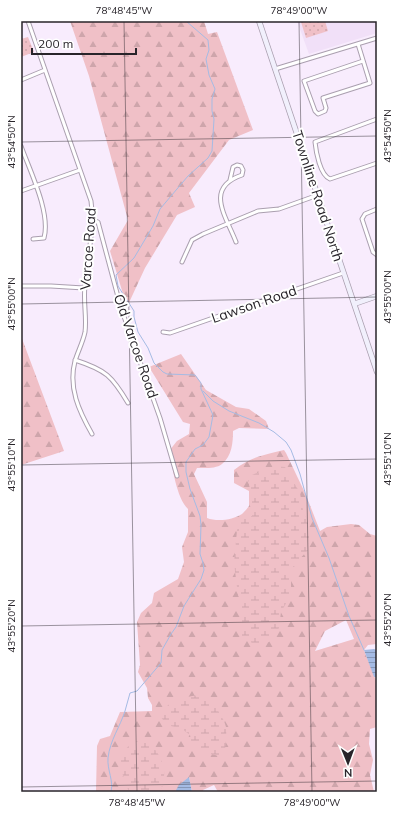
<svg xmlns="http://www.w3.org/2000/svg" width="398" height="813" font-family="Mulish,sans-serif">
	<style>
		.built { fill: #f1e0f8 }
		.grass { fill: url(#grass-dots) }
		.forest { fill: url(#forest-firs); fill-rule: evenodd }
		.wetland { fill: url(#wetland-marsh) }
		.water { fill: url(#water-rules) }
		.lines { fill: none; stroke-linecap: round; stroke-linejoin: round }
		.stream { stroke: #a5bbe4; stroke-width: 1 }
		.street-casing { stroke: #aa9faf; stroke-width: 5 }
		.secondary-casing { stroke: #aa9faf; stroke-width: 6 }
		.street { stroke: #fff; stroke-width: 3 }
		.secondary { stroke: #f1f0fc; stroke-width: 4.5 }
		.ticks { fill: none; stroke: #28242a; stroke-width: 1; stroke-opacity: 0.45 }
		.labels { text-anchor: middle; stroke-width: 4; stroke-linejoin: round; paint-order: stroke }
		.street-label { font-size: 14px; fill: #28242a; stroke: #fff }
		.neatline { fill: none; stroke: #28242a; stroke-width: 1.5 }
		.ticks-label { font-size: 10px; text-anchor: middle; fill: #28242a }
	</style>
	<defs>
		<pattern id="grass-dots" width="8" height="8" patternUnits="userSpaceOnUse"><rect width="8" height="8" fill="#f0c0c7"/><path d="M2 2h.1M6 6h.1" fill="none" stroke="#cea5ab" stroke-width="1.8" stroke-linecap="round"/></pattern>
		<pattern id="forest-firs" width="22" height="20" patternUnits="userSpaceOnUse"><rect width="22" height="20" fill="#f0c0c7"/><path d="M5 1l3.5 6h-7zM16 11l3.5 6h-7z" fill="#cea5ab"/></pattern>
		<pattern id="wetland-marsh" width="20" height="14" patternUnits="userSpaceOnUse"><rect width="20" height="14" fill="#f0c0c7"/><path d="M1 5h8M5 5V1M11 12h8M15 12V8" fill="none" stroke="#cea5ab"/></pattern>
		<pattern id="water-rules" width="6" height="5" patternUnits="userSpaceOnUse"><rect width="6" height="5" fill="#a5bbe4"/><path d="M0 2.5h6" fill="none" stroke="#8698b9"/></pattern>
	</defs>
	<rect width="100%" height="100%" fill="#f8ecfd"/>
	<path class="built" d="M297,21H377V33L309,54Z"/>
	<path class="grass" d="M302,21H325L328,31L306,38L301,22Z
		M28,37L34,52L21,57V39Z"/>
	<path class="forest" d="M70,21H190V22L204,21L208,34L217,32L253,130L229,140L189,193L195,207L177,215L145,268L127,307L110,251L128,220L89,76Z
		M21,336L64,451L21,465Z
		M181,354L206,390L236,407L249,409L266,421L269,429L239,428L233,431C233,442 232,456 222,464C216,469 204,468 197,468L194,474L207,502V518C217,522 233,520 242,514C244,512 247,509 249,506V491L234,483V470C251,457 263,455 284,450L286,453L306,495L320,531L327,527L351,524L359,525L370,534L377,536V644L368,645L364,650L377,683V727L370,729L369,744L373,760L370,775L374,792H218L214,785L203,790L204,792H192L189,777L178,792H96L97,746L100,739L110,736L120,712L152,711V705L148,698L147,688L138,672L140,665L137,622L141,613L152,603L154,593L178,579L184,562L182,547L188,532V509C176,497 173,468 169,451L177,441L189,434L190,424L183,422L149,367ZM346,620L354,639L315,651L325,631Z"/>
	<path class="wetland" d="M274,466L285,467L300,493L303,510L311,532L309,549L295,564L291,571V595L281,612L279,628L269,642L255,644L242,639V606L238,595L234,563L237,530L241,519L252,516V500L248,479L252,475Z
		M204,695C212,701 224,717 226,727C227,736 225,746 225,754L220,756L199,752L192,745L190,735L182,729L167,725L160,716C167,699 187,696 204,695Z
		M135,742C139,742 145,741 148,743C152,745 154,749 157,752C166,768 166,775 160,792H129C122,773 112,754 135,742Z"/>
	<path class="water" d="M374,649L377,650V677H374L364,650Z
		M189,777L192,792H177L176,790L179,785Z"/>
	<g class="lines">
		<path class="stream" d="M203,391L213,401L229,411L259,423L274,432L286,442L291,450L300,474L312,518L329,558L349,616L364,650
			M111,792C114,781 107,770 108,758C110,740 120,727 125,711C127,705 128,699 130,693L137,691L161,663L162,650L171,634L176,627L184,606L201,579L204,570L203,563L200,554L201,525L200,516L190,489L186,472V462L195,449L203,445L209,437L213,415L201,389V383L195,375L167,374L163,372L154,363L148,348L138,332L134,317V311L118,286L116,275L134,258L153,226L160,209L188,176L208,158L212,151L214,119L212,111V99L215,89L209,75L206,59L209,50L208,40L186,21"/>
		<g class="street-casing">
			<path id="street" d="M28,21L91,201C95,229 87,258 85,286C83,302 87,317 85,332C83,342 78,351 75,361C68,388 79,411 92,434
				M358,44L370,83L323,98L326,108L325,111L318,114L315,111L304,81L363,61
				M275,69L377,38
				M21,80L45,70
				M377,119L315,142C316,152 320,175 330,179L377,163
				M21,146C30,171 51,213 44,238L33,239
				M230,180L233,167L237,165L241,166L243,170L242,175C204,188 226,216 236,242
				M21,191L80,170
				M377,209L365,214L362,219L373,252L377,255
				M92,220L98,222L121,308L160,418L177,476
				M182,262L192,240L203,234L258,211L279,209L318,195
				M21,286H51L84,288
				M163,332L170,333L343,273
				M75,360C106,370 112,376 128,403"/>
		</g>
		<g class="secondary-casing">
			<path id="secondary" d="M259,21L377,372
				M354,304L377,296"/>
		</g>
		<use href="#street" class="street"/>
		<use href="#secondary" class="secondary"/>
	</g>
	<path class="ticks" d="M124,21L137,792M299,21L312,792M21,142L377,136M21,304L377,297M21,465L377,459M21,626L377,620M21,787L377,781"/>
	<g class="labels">
		<g class="street-label">
			<text transform="translate(318 196) rotate(72)" y="5">Townline Road North</text>
			<text transform="translate(88 249) rotate(-86)" y="5">Varcoe Road</text>
			<text transform="translate(254 304) rotate(-19)" y="5">Lawson Road</text>
			<text transform="translate(136 346) rotate(71)" y="5">Old Varcoe Road</text>
		</g>
	</g>
	<rect width="398" height="813" fill="none" stroke="#ffffff" stroke-width="44"/>
	<g transform="translate(348 763) rotate(179)" stroke="#ffffff" stroke-width="3" paint-order="stroke">
	<path d="M0-3L7 15L0 10L-7 15Z" fill="#28242a"/>
	<text y="-6" font-size="11" font-weight="bold" text-anchor="middle" fill="#28242a">N</text>
	</g>
	<path d="M32 48v6h104v-6" fill="none" stroke="#28242a" stroke-width="2"/>
	<text x="38" y="48" font-size="12" fill="#28242a" stroke="#ffffff" stroke-width="3" paint-order="stroke">200 m</text>
	<rect x="22" y="22" width="354" height="769" class="neatline"/>
	<g class="ticks-label">
		<text x="124" y="14">78°48'45"W</text>
		<text x="299" y="14">78°49'00"W</text>
		<text transform="translate(387 136) rotate(-90)" y="4">43°54'50"N</text>
		<text transform="translate(11 142) rotate(-90)" y="4">43°54'50"N</text>
		<text transform="translate(387 297) rotate(-90)" y="4">43°55'00"N</text>
		<text transform="translate(11 304) rotate(-90)" y="4">43°55'00"N</text>
		<text transform="translate(387 459) rotate(-90)" y="4">43°55'10"N</text>
		<text transform="translate(11 465) rotate(-90)" y="4">43°55'10"N</text>
		<text transform="translate(387 620) rotate(-90)" y="4">43°55'20"N</text>
		<text transform="translate(11 626) rotate(-90)" y="4">43°55'20"N</text>
		<text x="137" y="806">78°48'45"W</text>
		<text x="312" y="806">78°49'00"W</text>
	</g>
</svg>
